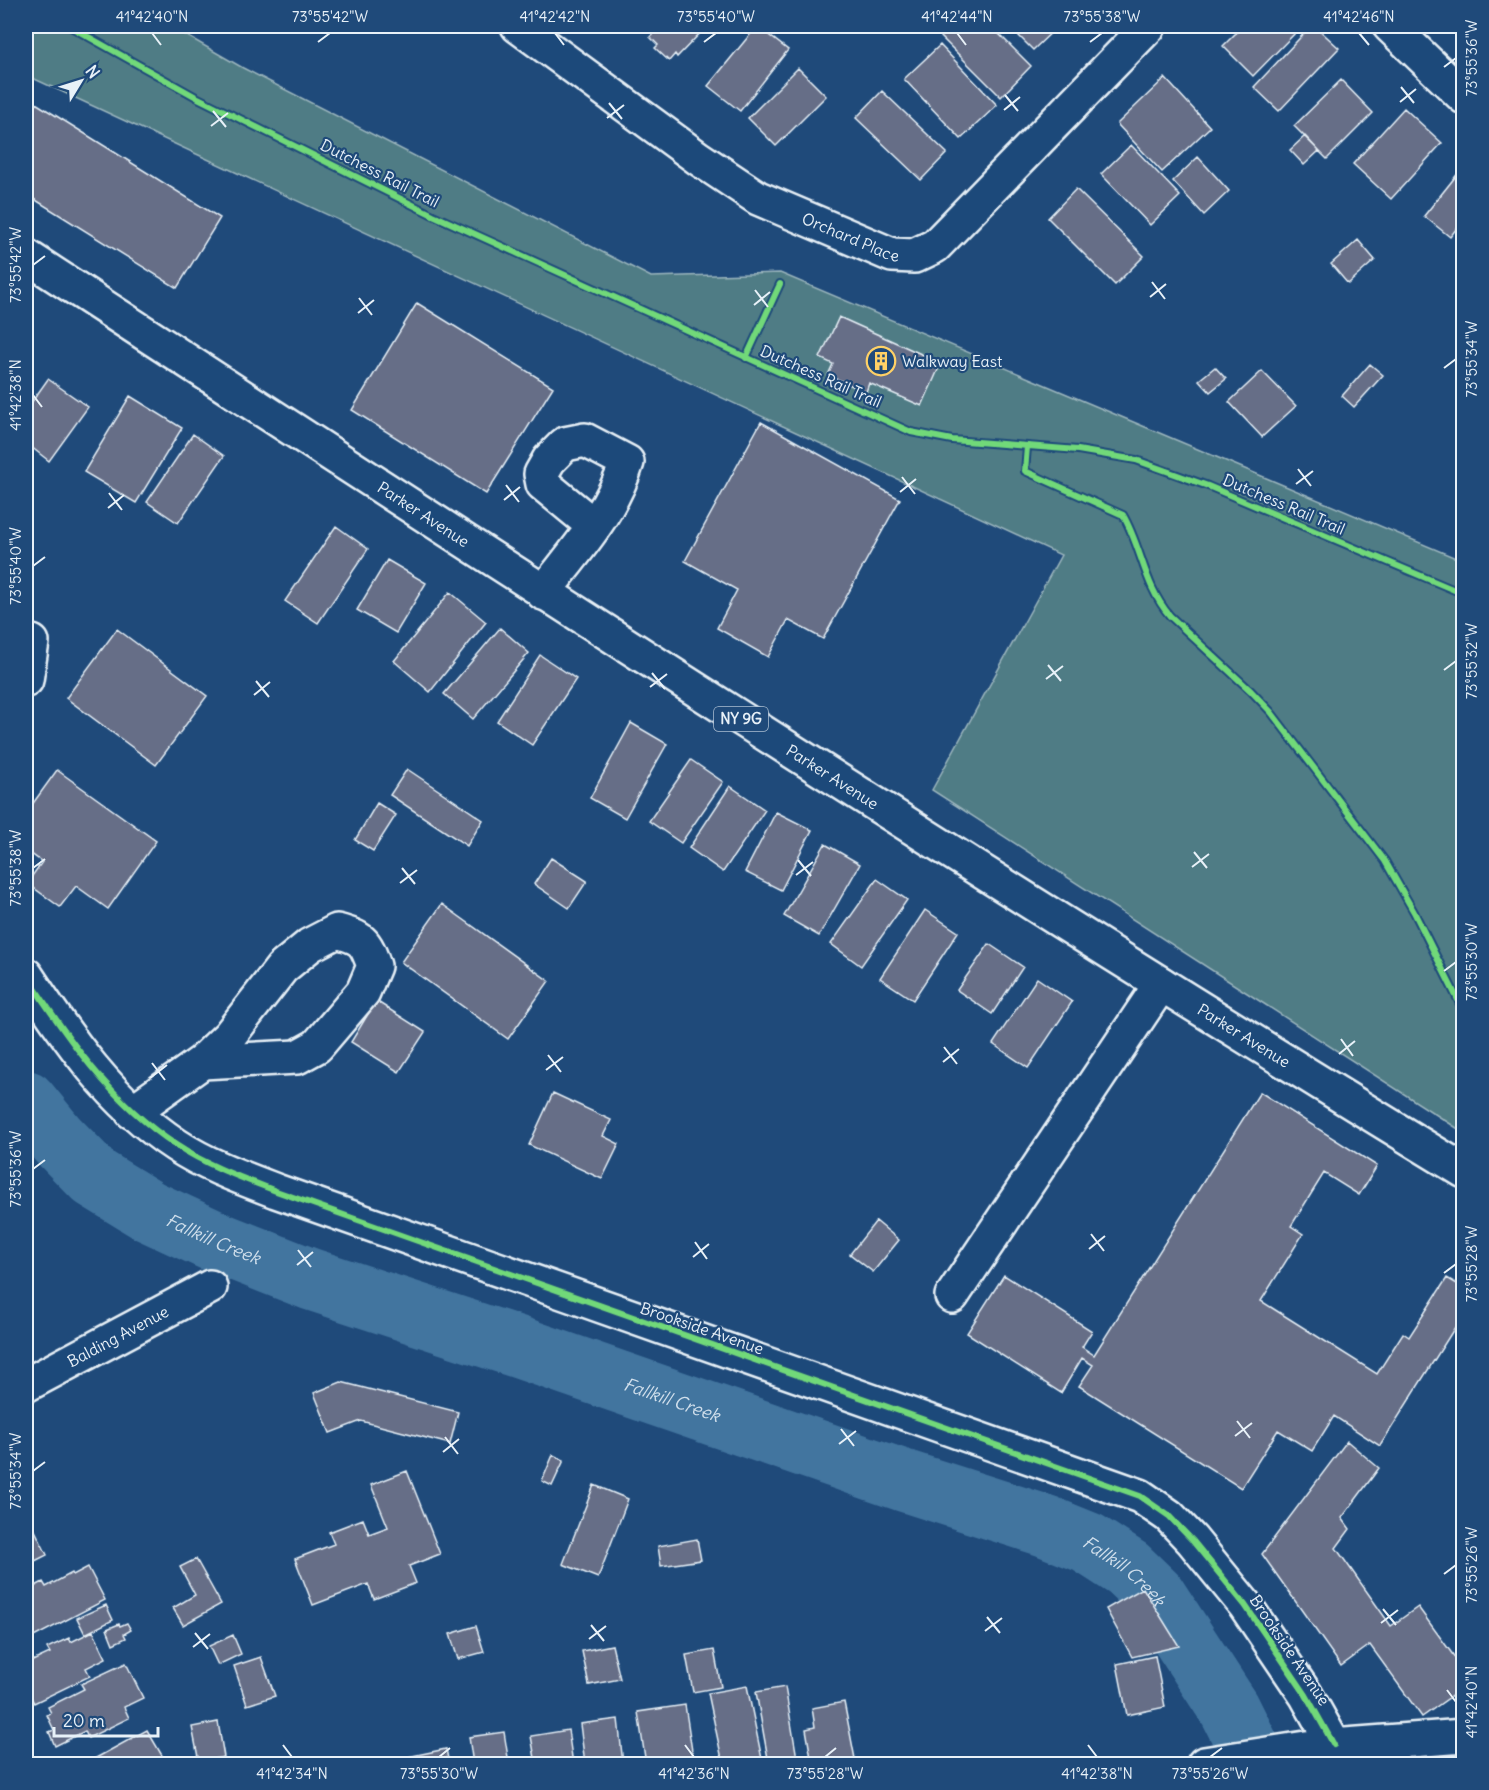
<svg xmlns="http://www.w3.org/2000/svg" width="1489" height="1790" font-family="Delius,sans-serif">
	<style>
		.green { fill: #507c85; stroke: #9cb6be; stroke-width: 1.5 }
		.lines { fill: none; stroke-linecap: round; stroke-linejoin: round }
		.river { stroke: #42759f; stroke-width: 62 }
		.building { fill: #666e87; stroke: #e8f1f8; stroke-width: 1.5 }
		.minor-casing { stroke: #e8f1f8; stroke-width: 38 }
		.major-casing { stroke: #e8f1f8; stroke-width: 38 }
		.minor { stroke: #1f4a7a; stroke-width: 33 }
		.major { stroke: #1f4a7a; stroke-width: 33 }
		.cycleway-casing { stroke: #1f4a7a; stroke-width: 10 }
		.cycleway { stroke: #71d979; stroke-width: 6 }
		.ticks { fill: none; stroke: #e8f1f8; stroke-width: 2 }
		.labels { text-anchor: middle; stroke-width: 4.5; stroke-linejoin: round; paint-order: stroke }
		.shield { fill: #1f4a7a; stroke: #acbfd2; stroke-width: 1.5 }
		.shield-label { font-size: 15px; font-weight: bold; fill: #e8f1f8 }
		.street-label { font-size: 16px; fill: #e8f1f8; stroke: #1f4a7a }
		.poi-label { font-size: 16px; fill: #e8f1f8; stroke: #1f4a7a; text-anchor: start }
		.water-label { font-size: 18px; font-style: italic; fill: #cfdeeb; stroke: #1f4a7a }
		.neatline { fill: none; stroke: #e8f1f8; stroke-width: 2 }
		.ticks-label { font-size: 15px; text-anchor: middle; fill: #e8f1f8 }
	</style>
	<rect width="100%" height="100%" fill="#1f4a7a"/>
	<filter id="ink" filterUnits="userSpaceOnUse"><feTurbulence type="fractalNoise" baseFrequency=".0167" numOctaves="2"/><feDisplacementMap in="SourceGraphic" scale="12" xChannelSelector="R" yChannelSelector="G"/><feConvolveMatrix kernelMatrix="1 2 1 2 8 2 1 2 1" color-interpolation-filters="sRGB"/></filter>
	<g filter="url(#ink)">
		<path class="green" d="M26,26H170L243,68L651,277L780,273L1463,561V1132L932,790L1061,555L26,75Z"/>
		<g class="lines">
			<path class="river" id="s1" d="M26,1101L57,1139L95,1178L149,1211L216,1242L310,1279L518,1347L905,1481L1046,1526L1088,1543L1128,1569L1155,1595L1230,1710L1257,1764"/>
		</g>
		<path class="building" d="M652,26H707L677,57L675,54L669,61L655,48L658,45L650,37L655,32L650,28Z
			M757,26L788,50L740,111L708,86Z
			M953,26H991L1031,66L1001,97L941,37Z
			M1009,26H1058L1033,50Z
			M1243,26H1302L1253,76L1223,46Z
			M1311,26H1315L1339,48L1279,111L1254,87Z
			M940,45L997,105L961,139L904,79Z
			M798,68L826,96L776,146L748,118Z
			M1165,78L1210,127L1162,172L1117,124Z
			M1341,80L1373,113L1327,159L1294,126Z
			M882,91L947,153L921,180L856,118Z
			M26,97L220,218L177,288L26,194Z
			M1404,108L1442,143L1391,199L1353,164Z
			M1305,136L1319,151L1304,165L1290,150Z
			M1131,145L1180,196L1150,225L1101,174Z
			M1198,157L1229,191L1204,215L1173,181Z
			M1464,166V219L1450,237L1424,216Z
			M1076,189L1144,256L1115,285L1048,218Z
			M1358,240L1375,260L1348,284L1331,264Z
			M417,303L553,387L486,494L352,410Z
			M839,317L941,363L922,406L869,383L866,392L828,375L833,364L820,358Z
			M1370,364L1383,375L1354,407L1342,396Z
			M1215,367L1226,379L1210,392L1199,380Z
			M1262,371L1296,406L1262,437L1229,402Z
			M48,379L88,407L49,461L26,443V410Z
			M130,396L182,428L136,503L84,472Z
			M761,422L900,499L823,639L788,620L768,657L717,628L737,590L685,561Z
			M193,434L224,456L178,523L147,502Z
			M336,526L368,549L318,623L285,601Z
			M387,560L426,583L396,633L357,610Z
			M450,592L486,622L430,692L394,661Z
			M500,628L529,653L473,719L444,694Z
			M117,629L207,696L156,765L66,698Z
			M540,655L576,679L532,745L497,721Z
			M631,723L667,744L625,818L590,798Z
			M691,760L723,782L681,843L649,821Z
			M407,769L483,820L467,846L390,795Z
			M57,770L156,841L108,909L76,886L60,907L27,883L42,862L26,850V813Z
			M730,786L765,810L723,872L689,848Z
			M377,803L396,815L373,851L355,840Z
			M776,812L812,830L781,890L745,872Z
			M825,844L860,864L819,936L784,916Z
			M551,858L587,881L569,908L534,884Z
			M877,879L907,900L861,966L831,944Z
			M442,904L549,981L508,1039L401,962Z
			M925,910L958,932L913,1000L880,978Z
			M989,944L1023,967L992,1014L957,990Z
			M1037,978L1072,1002L1028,1068L993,1044Z
			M376,1001L425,1032L399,1072L351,1042Z
			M1260,1092L1377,1166L1359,1195L1324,1173L1291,1226L1303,1234L1261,1301L1377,1374L1403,1333L1409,1337L1447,1278L1464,1288V1313L1380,1446L1334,1416L1312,1451L1278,1430L1241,1488L1079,1386L1093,1365L1082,1358L1061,1393L967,1333L1004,1275L1092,1331L1082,1347L1094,1355Z
			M553,1093L611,1120L603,1136L619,1144L602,1179L529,1145Z
			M876,1221L899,1240L873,1272L850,1254Z
			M341,1382L458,1412L450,1444L361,1421L330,1433L314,1393Z
			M1347,1441L1379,1468L1342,1518L1350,1529L1336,1548L1391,1626L1418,1607L1464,1670V1687L1422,1717L1370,1645L1341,1666L1262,1554Z
			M553,1455L564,1460L552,1486L542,1481Z
			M407,1471L440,1554L409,1566L416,1583L374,1599L368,1584L313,1605L295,1559L334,1544L329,1532L363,1519L369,1534L388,1527L371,1485Z
			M594,1485L628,1499L598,1578L563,1564Z
			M26,1512L47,1555L27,1565L28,1568L26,1570Z
			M697,1539L701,1560L661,1566L658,1546Z
			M196,1559L221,1604L183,1625L173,1608L195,1595L180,1567Z
			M88,1567L105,1600L26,1641V1591L43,1582L46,1587L72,1573L73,1575Z
			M1143,1588L1179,1646L1132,1657L1106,1609Z
			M106,1605L113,1620L85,1634L77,1618Z
			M127,1623L131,1630L124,1634L126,1638L113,1644L107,1629L119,1624L120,1626Z
			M476,1626L484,1652L458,1659L450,1634Z
			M93,1631L106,1658L86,1668L90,1676L34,1703L27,1689L30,1687L26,1677V1664L50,1653L47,1648L69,1638L71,1642Z
			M233,1635L241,1654L218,1665L209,1646Z
			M612,1645L620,1679L589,1685L582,1651Z
			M714,1650L721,1687L693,1692L686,1655Z
			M1155,1656L1165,1707L1127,1715L1117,1664Z
			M261,1657L275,1696L247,1705L234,1666Z
			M126,1663L143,1698L124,1707L129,1718L88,1738L85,1731L55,1746L49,1732L54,1730L47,1715L51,1713L48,1707L84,1689L81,1684Z
			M747,1686L763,1764H723L708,1693Z
			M785,1687L798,1764H769L756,1692Z
			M844,1702L856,1764H812L806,1729L815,1727L812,1708Z
			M685,1705L694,1764H646L638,1712Z
			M618,1719L623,1764H585L580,1724Z
			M218,1722L224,1757L199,1762L192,1727Z
			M147,1730L167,1764H85Z
			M568,1730L573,1764H536L531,1736Z
			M504,1732L509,1764H473L469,1737Z
			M446,1749L449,1764H409L407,1757Z
			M291,1759L292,1764H255Z"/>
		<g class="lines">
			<g class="minor-casing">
				<g id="minor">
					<path id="s2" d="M518,26L698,158L758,198L892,255L914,256L935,246L1149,26"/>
					<path d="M1390,26L1464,97"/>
					<path d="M543,593C575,551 611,513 627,462L585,440L565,444L549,460L541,474L543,484L594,526"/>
					<path d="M26,680L32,642"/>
					<path d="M26,975C68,1039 111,1102 176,1145C206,1165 242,1178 276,1191L1140,1496L1169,1516L1192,1540L1245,1605L1306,1695L1334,1745"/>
					<path d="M132,1112L202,1062L229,1036L282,968L310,945L337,931C362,938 365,940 374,966L363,992L317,1046L297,1057L202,1062"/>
					<path d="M952,1296L1161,984"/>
					<path id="s3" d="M26,1385L210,1287"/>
					<path d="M1204,1764L1306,1748L1464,1736"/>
				</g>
			</g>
			<g class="major-casing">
				<g id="major">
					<path id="s4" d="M26,256C502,566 979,875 1464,1171"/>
				</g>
			</g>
			<use href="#minor" class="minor"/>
			<use href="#major" class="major"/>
			<g class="cycleway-casing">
				<path id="cycleway" d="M69,26L198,98L433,215L911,432L952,440L1078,450L1136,460L1208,486L1464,594
					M746,358L780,284
					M1027,447L1025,471L1123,515C1142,548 1144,586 1170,616L1251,691L1271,712L1385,861L1414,912L1464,1012
					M26,975C68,1039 111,1102 176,1145C206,1165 242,1178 276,1191L1140,1496L1169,1516L1192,1540L1245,1605L1306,1695L1334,1745"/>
			</g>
			<use href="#cycleway" class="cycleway"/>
		</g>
	</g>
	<path class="ticks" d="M152,33L161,45M555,33L564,45M957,33L966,45M1359,33L1369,45M318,42L330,33M704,42L716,33M1090,42L1102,33M1444,67L1456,58M1401,87L1414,103M1005,95L1018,111M1400,102L1416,89M609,103L622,119M1004,110L1020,97M213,111L226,127M607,118L624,105M211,126L228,113M33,265L45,256M1152,282L1165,299M755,290L768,307M1150,297L1166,284M359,298L372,315M754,305L770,292M358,313L374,300M1444,368L1456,359M33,395L42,407M1298,469L1311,486M902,477L915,494M1296,484L1313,471M506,485L519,502M900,492L916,479M109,493L122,510M504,500L520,487M108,508L124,495M33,566L45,557M1048,665L1061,681M1444,670L1456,661M652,673L665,689M1046,679L1063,666M256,681L269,697M650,687L667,674M254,695L270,682M1194,852L1207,868M798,860L811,876M1192,867L1209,854M33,868L45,859M402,868L415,884M796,875L813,862M400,883L417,870M1444,971L1456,962M1341,1039L1353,1056M944,1047L957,1064M1339,1054L1355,1041M548,1055L561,1072M943,1062L959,1049M152,1063L165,1080M546,1070L563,1057M150,1078L167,1065M33,1169L45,1160M1091,1234L1104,1251M695,1242L707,1259M1089,1249L1105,1236M298,1250L311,1267M693,1257L709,1244M297,1265L313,1252M1444,1273L1456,1264M1237,1421L1250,1438M841,1429L854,1446M1235,1436L1252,1423M445,1437L458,1454M839,1444L856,1431M443,1452L459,1439M33,1471L45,1462M1444,1574L1456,1565M1383,1609L1396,1625M987,1617L1000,1633M1381,1623L1398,1610M591,1625L604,1641M985,1631L1002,1618M195,1633L208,1649M589,1639L606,1626M193,1647L210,1634M1447,1690L1456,1702M283,1745L292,1757M685,1745L694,1757M1088,1745L1097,1757M439,1757L450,1748M825,1757L836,1748M1210,1757L1222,1748"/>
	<defs>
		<g id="building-ring" transform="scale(1.5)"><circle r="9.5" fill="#1f4a7a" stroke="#ffd166" stroke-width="1.5"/><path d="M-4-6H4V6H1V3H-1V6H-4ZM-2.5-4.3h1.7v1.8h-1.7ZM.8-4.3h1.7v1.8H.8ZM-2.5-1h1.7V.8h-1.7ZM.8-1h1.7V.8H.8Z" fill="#ffd166"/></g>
	</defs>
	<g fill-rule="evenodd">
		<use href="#building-ring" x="881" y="361"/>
	</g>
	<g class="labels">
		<rect class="shield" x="714" y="707" width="54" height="24" rx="4.5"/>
		<g class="shield-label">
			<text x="741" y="724">NY 9G</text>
		</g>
		<g class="street-label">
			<text transform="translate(380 173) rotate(27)" y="6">Dutchess Rail Trail</text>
			<text dy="6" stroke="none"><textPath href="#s2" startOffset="396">Orchard Place</textPath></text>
			<text transform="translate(821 376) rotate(24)" y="6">Dutchess Rail Trail</text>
			<text transform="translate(1284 504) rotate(23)" y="6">Dutchess Rail Trail</text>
			<text dy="6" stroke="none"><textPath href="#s4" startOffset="474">Parker Avenue</textPath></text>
			<text dy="6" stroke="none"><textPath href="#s4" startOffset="960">Parker Avenue</textPath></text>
			<text dy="6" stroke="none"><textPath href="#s4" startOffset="1446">Parker Avenue</textPath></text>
			<text transform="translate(702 1328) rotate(19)" y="6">Brookside Avenue</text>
			<text dy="6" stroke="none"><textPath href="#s3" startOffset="104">Balding Avenue</textPath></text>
			<text transform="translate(1290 1650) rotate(56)" y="6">Brookside Avenue</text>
		</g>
		<g class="poi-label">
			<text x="902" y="367">Walkway East</text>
		</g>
		<g class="water-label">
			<text dy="6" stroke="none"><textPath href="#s1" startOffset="237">Fallkill Creek</textPath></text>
			<text dy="6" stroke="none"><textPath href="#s1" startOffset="723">Fallkill Creek</textPath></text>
			<text dy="6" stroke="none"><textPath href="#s1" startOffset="1209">Fallkill Creek</textPath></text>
		</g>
	</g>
	<rect width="1489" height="1790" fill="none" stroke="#1f4a7a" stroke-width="66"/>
	<g transform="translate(81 81) rotate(52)" stroke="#1f4a7a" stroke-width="4.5" paint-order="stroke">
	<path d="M0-4.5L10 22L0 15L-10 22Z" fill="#e8f1f8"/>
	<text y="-9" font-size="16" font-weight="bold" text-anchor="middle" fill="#e8f1f8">N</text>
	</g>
	<path d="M54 1727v9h104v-9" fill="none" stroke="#e8f1f8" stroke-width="3"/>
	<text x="63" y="1727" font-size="18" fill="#e8f1f8" stroke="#1f4a7a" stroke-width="4.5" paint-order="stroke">20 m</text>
	<rect x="33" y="33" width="1423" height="1724" class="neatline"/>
	<g class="ticks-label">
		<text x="152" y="22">41°42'40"N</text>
		<text x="330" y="22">73°55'42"W</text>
		<text x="555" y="22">41°42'42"N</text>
		<text x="716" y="22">73°55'40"W</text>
		<text x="957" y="22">41°42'44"N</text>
		<text x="1102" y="22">73°55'38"W</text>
		<text x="1359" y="22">41°42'46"N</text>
		<text transform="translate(1472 58) rotate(-90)" y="5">73°55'36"W</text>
		<text transform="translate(16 265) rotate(-90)" y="5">73°55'42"W</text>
		<text transform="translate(1472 359) rotate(-90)" y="5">73°55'34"W</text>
		<text transform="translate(16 395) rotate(-90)" y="5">41°42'38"N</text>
		<text transform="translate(16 566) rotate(-90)" y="5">73°55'40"W</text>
		<text transform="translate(1472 661) rotate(-90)" y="5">73°55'32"W</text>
		<text transform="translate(16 868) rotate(-90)" y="5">73°55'38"W</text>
		<text transform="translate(1472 962) rotate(-90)" y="5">73°55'30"W</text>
		<text transform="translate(16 1169) rotate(-90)" y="5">73°55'36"W</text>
		<text transform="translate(1472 1264) rotate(-90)" y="5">73°55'28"W</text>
		<text transform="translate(16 1471) rotate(-90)" y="5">73°55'34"W</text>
		<text transform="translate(1472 1565) rotate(-90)" y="5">73°55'26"W</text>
		<text transform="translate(1472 1702) rotate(-90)" y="5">41°42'40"N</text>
		<text x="292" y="1779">41°42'34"N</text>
		<text x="439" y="1779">73°55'30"W</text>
		<text x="694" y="1779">41°42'36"N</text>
		<text x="825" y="1779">73°55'28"W</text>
		<text x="1097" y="1779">41°42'38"N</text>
		<text x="1210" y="1779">73°55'26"W</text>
	</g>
</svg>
